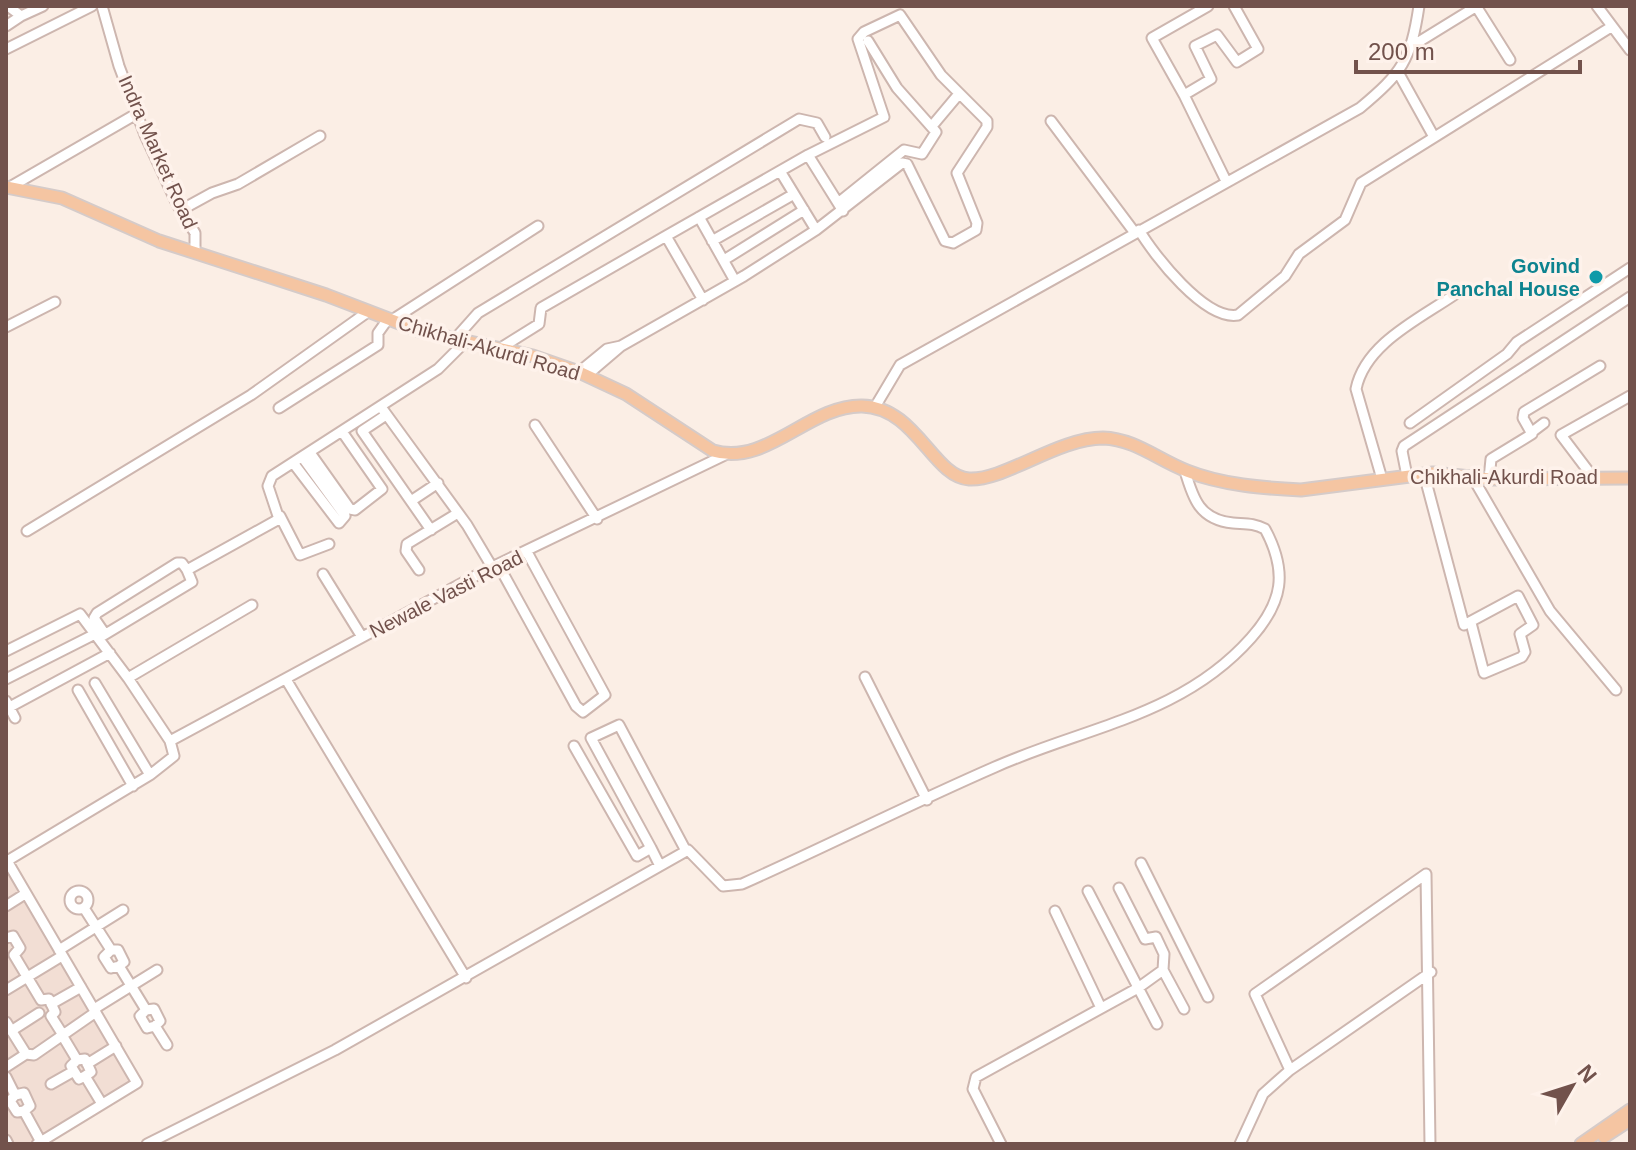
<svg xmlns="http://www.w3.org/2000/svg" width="1636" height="1150" font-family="Helvetica,sans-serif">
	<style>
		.residential { fill: #f2ded4 }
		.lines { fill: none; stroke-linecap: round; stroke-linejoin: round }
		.minor-casing { stroke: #cdb6af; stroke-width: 13 }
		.major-casing { stroke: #d5cbc9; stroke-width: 15 }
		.minor { stroke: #fff; stroke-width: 9 }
		.major { stroke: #f5c5a2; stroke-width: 11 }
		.culture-dot { fill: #0f9aa8; stroke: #fef2eb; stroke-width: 3 }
		.labels { text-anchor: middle; stroke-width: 7; stroke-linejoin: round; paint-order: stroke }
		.street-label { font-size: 20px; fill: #72524c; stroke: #fef2eb }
		.culture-label { font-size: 20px; font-weight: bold; fill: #0d838f; stroke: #fef2eb; text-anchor: end }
	</style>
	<rect width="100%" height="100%" fill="#fbeee5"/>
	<path class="residential" d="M6,862L137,1083L34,1144H6Z"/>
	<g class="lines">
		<g class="minor-casing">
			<path id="minor" d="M8,6L21,16L43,6
				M102,6L119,66L145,135L177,204L195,233V252
				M1476,6L1510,60
				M1597,6L1630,50
				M6,26L21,16
				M1412,46L1477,6
				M6,49L92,6
				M1399,74L1434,137
				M1184,95L1152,38L1208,6
				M1051,121L1135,233
				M932,126L958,95
				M780,171L816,230
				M1226,181L1184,95L1211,79L1195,46L1217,35L1237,62L1258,49L1234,6
				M10,187L138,113
				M838,203L904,150L922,154L936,132L897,88L868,41
				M181,210L212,193L238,184L320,136
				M699,217L735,281
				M1139,230C1154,255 1205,321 1238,315L1285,276L1299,254L1345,220L1361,183L1611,27
				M712,241L794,194
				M724,260L804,210
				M703,300L666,236L808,155L843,211
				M392,320L538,226
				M6,327L55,302
				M454,340L478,313L799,119L817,123L825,137
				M499,349L539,324L541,308L666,236
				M579,372L607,349L621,346
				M587,375L621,346L744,276L816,230L902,163L907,164L945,241L953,243L976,230L977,223L957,173L987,127V121L941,75L900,15L864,32L858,39L884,117L808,155
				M381,407L467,525L492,567
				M875,407L900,365L1360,108C1402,73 1411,60 1419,6
				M279,408L378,345V333L388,319
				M386,415L362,431L431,530
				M1410,423L1507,354L1517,342L1630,268
				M535,425L597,519
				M1532,432L1544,423
				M311,454L350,509L355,510L382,489L343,433
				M294,464L339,523L345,516L303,458
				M1424,474L1464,625L1518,596L1533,625L1520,634L1525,652L1522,657L1484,673L1471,623
				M1407,476L1402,451L1404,446L1630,297
				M1592,476L1561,435L1630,396
				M1473,478L1550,611L1616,690
				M1382,479L1356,389C1365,344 1419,319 1454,295
				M1489,479L1491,459L1532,434L1523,418L1524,412L1600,366
				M411,501L438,483
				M280,516L300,555L329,544
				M27,531L251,395L369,311
				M499,566L576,706L583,712L605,695L527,552
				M419,570L406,551L407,544L458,513
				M323,574L362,637
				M105,634L94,618L97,613L177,563H182L187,570
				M99,638L192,582L187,570L279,519L268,486L272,476L438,369L465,342
				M6,651L80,614L128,678
				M865,677L927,800
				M6,679L95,634
				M287,681L466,978
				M78,690L133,786
				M6,701L15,718
				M6,709L110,653
				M170,741L492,567L725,455
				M574,746L637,856L651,848L660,866
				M150,775L174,756L170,741L128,678L252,605
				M651,848L591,738L619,725L686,851
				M6,859L137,1083L37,1144
				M7,861L150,775L95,683
				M1141,863L1208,997
				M1426,874L1255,994L1290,1070L1431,972
				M1426,874L1430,1144
				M1119,888L1145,939L1156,937L1164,954L1163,970L1184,1009
				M70 900a9 9 0 1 1 18 0a9 9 0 1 1-18 0Z
				M1088,891L1157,1024
				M6,906L25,894
				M84,908L111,950H118L124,962L119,966
				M1055,911L1101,1008
				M6,938L13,936L20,948L14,955
				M59,950L123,910
				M111,950L104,957L111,968L119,966
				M14,955L41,1000L49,999L55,1012L51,1016L63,1035
				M119,966L146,1010
				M6,990L62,956
				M51,1004L81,987
				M94,1009L157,970
				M146,1010L154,1009L160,1021L155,1026L167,1045
				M146,1010L140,1016L147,1028L155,1026
				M6,1022L26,1054L6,1067
				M11,1031L39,1013
				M62,1035L77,1060L85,1059L91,1072L85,1076
				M26,1054L34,1055L96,1012
				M77,1060L71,1066L79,1079L85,1076
				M87,1064L116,1046
				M85,1076L102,1104
				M6,1077L15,1095L10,1101L17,1112L24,1111
				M51,1084L74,1071
				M15,1095L24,1093L30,1106L24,1111
				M24,1111L41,1142
				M6,1140L8,1144
				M147,1144L335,1050L688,850L723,886L742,884C827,846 910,804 995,767C1085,727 1182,716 1251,638C1283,602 1288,572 1265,529C1254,523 1245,524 1233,523C1200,520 1193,499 1185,471
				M1001,1144L973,1089L976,1077L1138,988L1163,970
				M1240,1144L1263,1094L1290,1070"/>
		</g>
		<g class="major-casing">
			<path id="major" d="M6,187L62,198L159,241L326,295L420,331L533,356L579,372L626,394L713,451C767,467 809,405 862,406C916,407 933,477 969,479C1004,481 1058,438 1103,438C1135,439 1158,460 1187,471C1222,485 1263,488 1301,490L1433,473L1489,479L1630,478
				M1604,1137L1630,1120
				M1581,1144L1630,1110"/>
		</g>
		<use href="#minor" class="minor"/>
		<use href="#major" class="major"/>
	</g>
	<circle class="culture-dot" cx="1596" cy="277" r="8"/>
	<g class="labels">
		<g class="street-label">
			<text transform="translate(158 152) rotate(66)" y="7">Indra Market Road</text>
			<text transform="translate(489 348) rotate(16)" y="7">Chikhali-Akurdi Road</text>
			<text x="1504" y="484">Chikhali-Akurdi Road</text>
			<text transform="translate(446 594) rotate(-27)" y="7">Newale Vasti Road</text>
		</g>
		<g class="culture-label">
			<text x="1580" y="273">Govind<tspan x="1580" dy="23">Panchal House</tspan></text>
		</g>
	</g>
	<rect width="1636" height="1150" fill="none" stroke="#72524c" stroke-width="16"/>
	<g transform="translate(1572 1086) rotate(51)" stroke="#fef2eb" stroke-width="6" paint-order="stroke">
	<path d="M0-6L14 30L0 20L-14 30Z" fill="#72524c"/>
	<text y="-12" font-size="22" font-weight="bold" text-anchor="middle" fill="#72524c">N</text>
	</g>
	<path d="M1356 60v12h224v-12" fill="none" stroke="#72524c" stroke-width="4"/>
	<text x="1368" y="60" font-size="24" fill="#72524c" stroke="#fef2eb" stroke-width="6" paint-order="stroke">200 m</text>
</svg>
